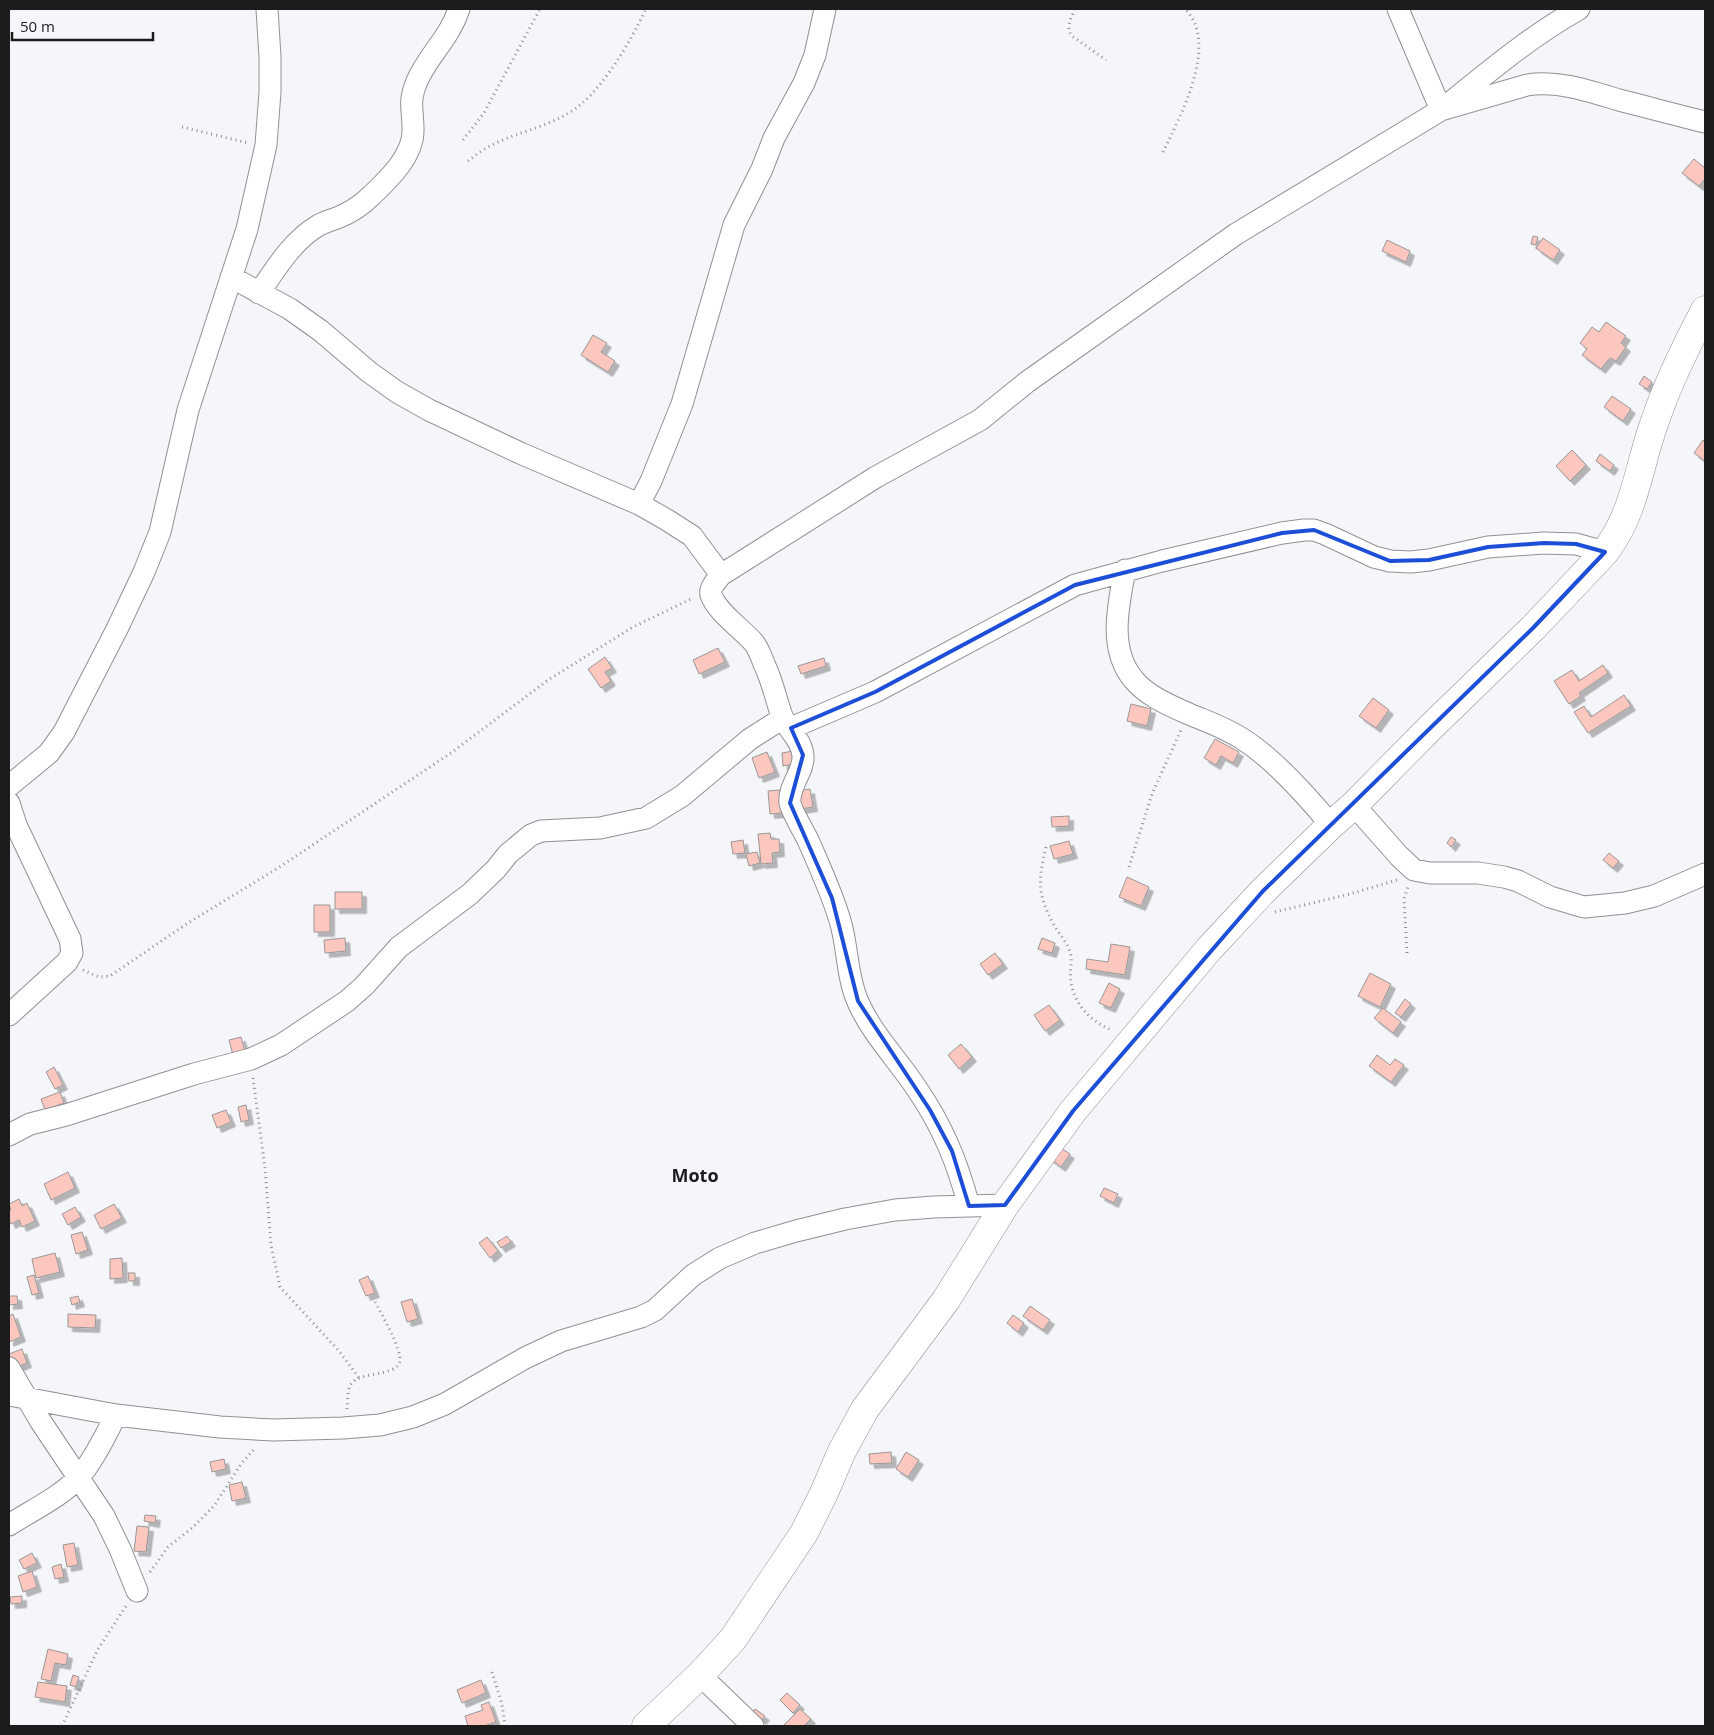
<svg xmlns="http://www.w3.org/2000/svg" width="1714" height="1735" font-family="'Open Sans',sans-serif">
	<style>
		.building { fill: #fcc7be; stroke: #9a9696; filter: url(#shadow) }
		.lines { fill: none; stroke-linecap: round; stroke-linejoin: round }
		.minor-casing { stroke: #909194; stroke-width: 23 }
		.tertiary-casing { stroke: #909194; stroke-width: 29 }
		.path { stroke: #8f8f92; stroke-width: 3; stroke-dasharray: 1 4; stroke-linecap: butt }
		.minor { stroke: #fff; stroke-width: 21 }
		.tertiary { stroke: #fff; stroke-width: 28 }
		.marked { fill: none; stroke: #1d4ed8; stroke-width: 4; stroke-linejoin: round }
		.labels { text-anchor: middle; stroke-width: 4; stroke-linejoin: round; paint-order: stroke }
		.quarter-label { font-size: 18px; font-weight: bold; fill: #1c1c1d; stroke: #f5f6fa }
	</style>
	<defs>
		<filter id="shadow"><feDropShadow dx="4.5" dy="4.5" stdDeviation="0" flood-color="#0004"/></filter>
	</defs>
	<rect width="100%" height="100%" fill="#f5f6fa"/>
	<path class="building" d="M1694,159L1705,168V179L1699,186L1682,173Z
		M1533,236L1538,237L1536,245L1531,244Z
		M1543,238L1560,250L1553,260L1536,248Z
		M1387,240L1410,251L1406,262L1382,251Z
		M1606,322L1626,336L1621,343L1626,347L1616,361L1610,358L1601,369L1582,355L1587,349L1580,343L1592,327L1599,332Z
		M593,335L607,343L601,352L615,361L608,372L581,355Z
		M1644,376L1652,382L1647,389L1639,384Z
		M1612,396L1631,409L1623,421L1604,407Z
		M1703,440L1705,442V461L1694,453Z
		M1572,450L1586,465L1570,481L1556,466Z
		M1600,454L1614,465L1610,471L1596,461Z
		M718,648L725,662L699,674L693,660Z
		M605,657L612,668L605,672L611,681L601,688L588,669Z
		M824,658L826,666L801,674L798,666Z
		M1603,665L1608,673L1579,693L1581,696L1569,704L1554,681L1572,670L1579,681Z
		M1624,695L1631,706L1588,733L1574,712L1584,706L1591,717Z
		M1373,698L1389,710L1376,728L1359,716Z
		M1131,704L1151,709L1147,726L1127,721Z
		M1215,739L1239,752L1233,763L1221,756L1216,765L1204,758Z
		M793,751L794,764L783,766L782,753Z
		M767,752L775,772L759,778L752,758Z
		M810,789L813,807L801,809L798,791Z
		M780,790L782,813L770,814L768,791Z
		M1069,816V826L1052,827L1051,817Z
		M770,833L771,839H779L780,852L772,853L773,863L761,864L758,834Z
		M1451,837L1456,840L1451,847L1447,843Z
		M743,840L745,853L733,854L731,842Z
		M1069,841L1073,854L1054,859L1050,846Z
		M757,852L760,863L749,866L746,854Z
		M1609,853L1619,861L1613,868L1603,860Z
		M1127,877L1149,887L1141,906L1119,897Z
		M335,892H362V909H335Z
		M314,905H330V932H314Z
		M345,938L346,951L325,953L324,940Z
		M1042,938L1055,943L1052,953L1038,949Z
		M1111,944L1130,947L1125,975L1086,969L1087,959L1108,962Z
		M995,953L1003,964L988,975L980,964Z
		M1370,973L1391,984L1380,1007L1358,996Z
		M1109,983L1120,989L1111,1008L1099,1003Z
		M1405,999L1411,1004L1401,1017L1395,1013Z
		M1049,1005L1060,1020L1045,1031L1034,1015Z
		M1383,1008L1401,1022L1393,1033L1374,1018Z
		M241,1037L245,1051L233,1055L229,1040Z
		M961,1044L972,1057L959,1069L948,1055Z
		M1377,1055L1390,1065L1395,1059L1404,1065L1391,1082L1369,1066Z
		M54,1067L63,1085L55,1089L46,1072Z
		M60,1092L64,1103L45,1110L41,1099Z
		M246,1105L249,1120L241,1122L238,1107Z
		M226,1110L231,1122L217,1128L212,1115Z
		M1058,1146L1070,1154L1061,1167L1049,1158Z
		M68,1172L75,1188L51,1200L44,1184Z
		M1104,1188L1118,1194L1114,1203L1100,1196Z
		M19,1199L22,1206L27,1203L35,1221L22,1227L19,1220L11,1224L9,1219V1211L11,1210L9,1204Z
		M114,1204L122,1218L101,1229L94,1215Z
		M75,1207L81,1217L68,1225L62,1214Z
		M82,1232L88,1250L76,1254L71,1235Z
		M507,1236L511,1242L501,1248L497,1242Z
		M487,1237L498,1251L490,1258L479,1243Z
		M55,1253L60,1272L36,1278L32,1259Z
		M122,1258L123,1278L110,1279V1259Z
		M128,1273H135V1281H129Z
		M34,1275L39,1293L32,1295L27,1277Z
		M368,1276L375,1293L366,1296L359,1280Z
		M9,1296H17L18,1304L9,1305Z
		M78,1296L80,1302L72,1305L70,1298Z
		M412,1299L418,1319L407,1322L401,1302Z
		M1030,1306L1050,1320L1043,1330L1023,1316Z
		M13,1314L21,1337L9,1342V1316Z
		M68,1314L96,1315L95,1328L68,1327Z
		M1013,1315L1024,1323L1018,1332L1007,1323Z
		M22,1349L27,1363L15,1368L9,1354Z
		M891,1452L892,1463L870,1464L869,1454Z
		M906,1452L919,1460L908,1477L896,1469Z
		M224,1459L226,1469L212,1472L210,1462Z
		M242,1482L246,1498L232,1501L229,1485Z
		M145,1515L156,1516L155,1523L144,1521Z
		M137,1526L149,1527L146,1552L134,1551Z
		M74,1543L78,1565L67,1567L63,1545Z
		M32,1553L37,1563L24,1569L19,1560Z
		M61,1564L64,1577L55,1579L52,1567Z
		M32,1571L37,1587L23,1592L18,1576Z
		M22,1596V1603L11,1604L10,1597Z
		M48,1649L68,1654L66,1665L55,1663L51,1681L41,1679Z
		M73,1675L79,1677L76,1687L70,1685Z
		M481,1680L486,1693L462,1703L457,1690Z
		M38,1682L67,1686L65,1702L35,1697Z
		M787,1693L800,1705L793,1713L780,1700Z
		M489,1702L496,1722L484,1726H468L465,1716L483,1710L481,1705Z
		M755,1709L765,1716L762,1720L752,1713Z
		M800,1709L811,1719L804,1726H783Z"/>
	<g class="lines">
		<g class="minor-casing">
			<path id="minor" d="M1398,9L1441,110C1486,74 1529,37 1579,9
				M231,277L290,309L321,331L369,372L397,392L429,410L520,453L639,504L667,520L692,536L721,575C717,580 709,588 711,595C717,612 742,629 754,643C759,649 762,659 765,666C773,683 776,700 782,716C788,730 802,740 803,756C804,772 788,786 790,803C791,810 804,832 808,840C820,868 833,895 841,924C848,950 847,977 858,1002C872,1034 898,1060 917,1089C943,1127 957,1162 969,1206
				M259,293C276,268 293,240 319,225C325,222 331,220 337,218C350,213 362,205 372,195C389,179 414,155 413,129C413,108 408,103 417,81C429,54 449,39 459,9
				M639,504L651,481L682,404L734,225L762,169L774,138L804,83L815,55L825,9
				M1125,570C1118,606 1108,650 1134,680C1147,696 1171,706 1189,714C1208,722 1226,728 1244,740C1275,760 1307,796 1331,825
				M721,575L876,477L980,420L1027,382L1236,234L1441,110L1527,85C1558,80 1589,91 1619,100C1647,107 1676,115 1705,122
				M791,728L875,692L1075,585L1162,561L1282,533L1304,530H1314L1325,534L1374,557L1390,561L1411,562L1429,560L1488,547L1544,543L1576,544L1605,552
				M9,786L49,753L64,732L117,629L144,572L160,532L188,410L247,229L266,145L270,92V57L267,9
				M9,803L16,825L70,939L72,953L67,962L9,1015
				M1354,805L1399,856L1414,870L1430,873H1478L1504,877L1518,881L1550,897L1584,907L1625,903L1654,896L1705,874
				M9,1135L30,1124L66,1115L194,1074L251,1059L281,1045L347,1001L364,986L399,947L470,894L496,869L508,854L531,835L541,831L600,828L646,818L682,796L750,739L783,718
				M9,1368L41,1422L104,1516L120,1549L137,1591
				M9,1395L116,1415L220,1427L273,1430L343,1428L380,1425L413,1417L445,1404L525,1358L561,1341L641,1317L655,1310L693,1275L720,1258L755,1243L796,1231L845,1219L895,1210L934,1207L1005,1205
				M9,1525C32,1510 61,1497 80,1476C95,1458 105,1436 116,1415
				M700,1675L753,1726"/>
		</g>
		<g class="tertiary-casing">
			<path id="tertiary" d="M646,1726L700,1675L733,1639L804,1533L824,1493L842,1451L865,1409L946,1300L1005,1205L1073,1111L1209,949L1263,891L1331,825L1354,805L1430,728L1533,628L1605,552C1636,511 1638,467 1655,421C1668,382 1686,346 1705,310"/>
		</g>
		<path class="path" d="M1075,9C1071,19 1065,27 1072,36L1106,60
			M182,127L248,143
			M463,140L484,113L540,9
			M1163,152C1180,117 1220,43 1185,9
			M468,161C475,156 482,150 490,146C515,133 543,128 567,114C600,96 630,42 646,9
			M1046,847C1038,881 1037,894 1054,925C1059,934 1067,942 1070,952C1073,962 1069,972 1071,983C1075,1005 1091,1022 1112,1030
			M1129,867L1152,794L1181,730
			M1275,912L1350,894L1397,880
			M1407,953L1404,899L1408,887
			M83,970L99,977L110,976L188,923L278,868L451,753L548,680L633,627L693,598
			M253,1078L265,1168L271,1245L280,1287L339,1351L359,1378
			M347,1409C348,1402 347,1392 350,1386C357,1370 396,1378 400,1361C402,1350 380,1311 374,1300
			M150,1572L168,1547L192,1528L214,1506L241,1464L255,1448
			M492,1672L502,1704L505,1726
			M62,1726L98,1649L126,1606"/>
		<use href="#minor" class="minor"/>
		<use href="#tertiary" class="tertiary"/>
	</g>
	<path class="marked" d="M1314,530L1390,561L1429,560L1488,547L1544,543L1576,544L1605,552L1533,628L1263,891L1073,1111L1005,1205L969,1206L952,1151L930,1110L858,1001L832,898L790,803L803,755L791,728L875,692L1075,585L1282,533Z"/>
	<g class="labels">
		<g class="quarter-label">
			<text x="695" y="1182">Moto</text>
		</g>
	</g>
	<rect width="1714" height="1735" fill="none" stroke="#1c1c1d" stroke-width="20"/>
	<path d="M12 32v8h141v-8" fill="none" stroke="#1c1c1d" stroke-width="2.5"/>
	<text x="20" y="32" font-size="15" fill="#1c1c1d" stroke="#f5f6fa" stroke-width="4" paint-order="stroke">50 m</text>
</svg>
